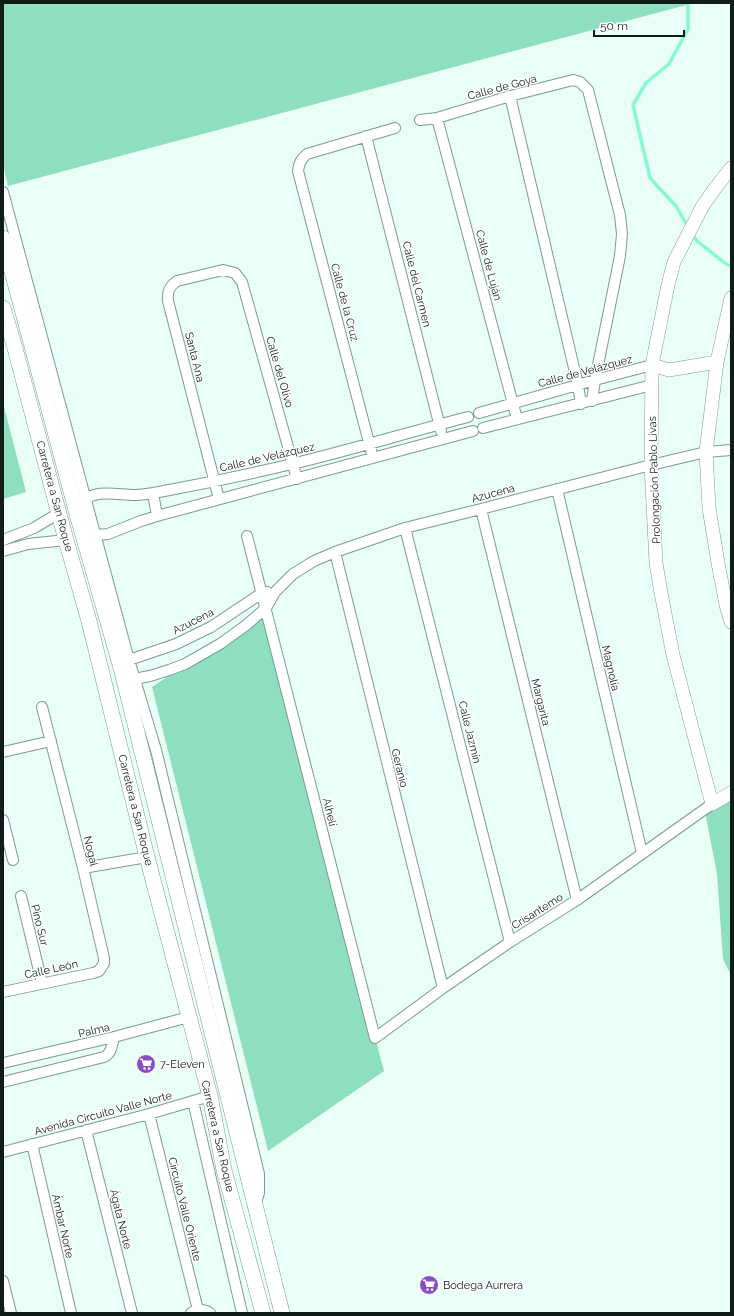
<svg xmlns="http://www.w3.org/2000/svg" width="734" height="1316" font-family="Raleway,sans-serif">
	<style>
		.green { fill: #8ddfc0 }
		.lines { fill: none; stroke-linecap: round; stroke-linejoin: round }
		.stream { stroke: #87f9d0; stroke-width: 3.5 }
		.minor-casing { stroke: #7a9c8e; stroke-width: 12 }
		.tertiary-casing { stroke: #7a9c8e; stroke-width: 14 }
		.secondary-casing { stroke: #7a9c8e; stroke-width: 16 }
		.minor { stroke: #fff; stroke-width: 10 }
		.tertiary { stroke: #fff; stroke-width: 13 }
		.secondary { stroke: #fff; stroke-width: 15 }
		.labels { text-anchor: middle; stroke-width: 3; stroke-linejoin: round; paint-order: stroke }
		.street-label { font-size: 11px; fill: #0f1c17; stroke: #fff }
		.poi-label { font-size: 11px; fill: #0f1c17; stroke: #fff; text-anchor: start }
	</style>
	<rect width="100%" height="100%" fill="#e9fff5"/>
	<path class="green" d="M3,3H694L8,186L3,165Z
		M3,403L26,492L3,499Z
		M264,612L384,1071L268,1151L152,687Z
		M731,799V975L723,959L717,874L705,812Z"/>
	<g class="lines">
		<path class="stream" d="M688,3V29L669,64L646,83L633,105L650,178L660,189L676,206L688,227
			M692,234L697,241L726,264L731,266"/>
		<g class="minor-casing">
			<path id="minor" d="M510,96L578,385L581,404
				M437,118L517,419
				M420,120L437,118L510,96L573,80L580,82L588,90L620,215L622,234L620,256L595,380L592,401
				M366,136L441,431
				M3,192L129,660L156,750L259,1174V1193L255,1205
				M479,413L595,380L652,365
				M483,428L652,385
				M373,458L298,171C299,163 301,159 307,154L395,128
				M557,489L642,853
				M153,493L157,516
				M219,499L168,301C167,292 169,286 177,281L223,270L235,273L242,282L297,479
				M82,503C93,488 118,495 134,495C144,495 154,493 164,491C207,483 250,474 292,464C351,450 409,432 468,417
				M481,509L577,900
				M405,528L510,942
				M91,533L96,535L108,534L141,521L157,516L473,431
				M247,536L375,1038L443,988L510,942L577,900L712,804
				M3,540L34,528L59,513
				M3,551L28,544L66,540
				M335,552L443,988
				M125,663L129,660L176,644L211,627L262,593L267,592
				M129,680L150,676L169,670L185,664L220,644L245,626L266,608L275,592L293,574L314,561L335,552L405,528L481,509L651,465L706,452L731,450
				M3,752L51,741
				M3,820L13,860
				M83,868L147,857
				M21,896L42,983
				M3,992L93,973L99,971L104,963V958L83,868L42,707
				M3,1063L114,1037L189,1017
				M3,1082L104,1057C112,1053 112,1045 114,1037
				M193,1101L242,1313
				M149,1114L198,1310
				M86,1130L132,1313
				M32,1144L71,1313
				M3,1152L149,1114L210,1096
				M3,1281L11,1313
				M191,1313C198,1309 204,1309 210,1313"/>
		</g>
		<g class="tertiary-casing">
			<path id="tertiary" d="M731,168L716,187L702,207L674,262L668,285L652,365L651,465L656,563L661,593L673,655L712,804L731,793
				M731,298L717,362L706,452L709,508L718,563L726,605L731,622
				M652,365L669,370L717,362"/>
		</g>
		<g class="secondary-casing">
			<path id="secondary" d="M3,238L77,514L121,668L282,1313
				M3,308L13,341L66,540L89,621L147,857L210,1096L224,1170L263,1313"/>
		</g>
		<use href="#minor" class="minor"/>
		<use href="#tertiary" class="tertiary"/>
		<use href="#secondary" class="secondary"/>
	</g>
	<defs>
		<g id="supermarket-disc" transform="scale(1)"><circle r="9.5" fill="#884fc7" stroke="#fff"/><path d="M-6-5.5h2.5l.6 2H6L4.5 2H-2.5L-4.4-4H-6ZM-1.5 3.2a1.3 1.3 0 1 0 .1 0ZM3 3.2a1.3 1.3 0 1 0 .1 0Z" fill="#fff"/></g>
	</defs>
	<g fill-rule="evenodd">
		<use href="#supermarket-disc" x="146" y="1064"/>
		<use href="#supermarket-disc" x="429" y="1285"/>
	</g>
	<g class="labels">
		<g class="street-label">
			<text transform="translate(502 87) rotate(-15)" y="4">Calle de Goya</text>
			<text transform="translate(489 265) rotate(75)" y="4">Calle de Luján</text>
			<text transform="translate(417 284) rotate(76)" y="4">Calle del Carmen</text>
			<text transform="translate(345 302) rotate(75)" y="4">Calle de la Cruz</text>
			<text transform="translate(195 357) rotate(76)" y="4">Santa Ana</text>
			<text transform="translate(585 371) rotate(-15)" y="4">Calle de Velázquez</text>
			<text transform="translate(280 372) rotate(74)" y="4">Calle del Olivo</text>
			<text transform="translate(267 457) rotate(-13)" y="4">Calle de Velázquez</text>
			<text transform="translate(654 480) rotate(-92)" y="4">Prolongación Pablo Livas</text>
			<text transform="translate(493 493) rotate(-15)" y="4">Azucena</text>
			<text transform="translate(55 496) rotate(75)" y="4">Carretera a San Roque</text>
			<text transform="translate(193 621) rotate(-27)" y="4">Azucena</text>
			<text transform="translate(611 668) rotate(77)" y="4">Magnolia</text>
			<text transform="translate(541 702) rotate(76)" y="4">Margarita</text>
			<text transform="translate(470 732) rotate(76)" y="4">Calle Jazmín</text>
			<text transform="translate(400 768) rotate(76)" y="4">Geranio</text>
			<text transform="translate(136 810) rotate(76)" y="4">Carretera a San Roque</text>
			<text transform="translate(330 812) rotate(76)" y="4">Alhelí</text>
			<text transform="translate(91 851) rotate(76)" y="4">Nogal</text>
			<text transform="translate(537 911) rotate(-32)" y="4">Crisantemo</text>
			<text transform="translate(40 925) rotate(76)" y="4">Pino Sur</text>
			<text transform="translate(51 969) rotate(-12)" y="4">Calle León</text>
			<text transform="translate(94 1030) rotate(-13)" y="4">Palma</text>
			<text transform="translate(103 1113) rotate(-15)" y="4">Avenida Circuito Valle Norte</text>
			<text transform="translate(218 1136) rotate(77)" y="4">Carretera a San Roque</text>
			<text transform="translate(185 1209) rotate(76)" y="4">Circuito Valle Oriente</text>
			<text transform="translate(121 1219) rotate(76)" y="4">Ágata Norte</text>
			<text transform="translate(63 1226) rotate(77)" y="4">Ámbar Norte</text>
		</g>
		<g class="poi-label">
			<text x="160" y="1068">7-Eleven</text>
			<text x="443" y="1289">Bodega Aurrera</text>
		</g>
	</g>
	<rect width="734" height="1316" fill="none" stroke="#0f1c17" stroke-width="8"/>
	<path d="M594 30v6h90v-6" fill="none" stroke="#0f1c17" stroke-width="2"/>
	<text x="600" y="30" font-size="12" fill="#0f1c17" stroke="#ffffff" stroke-width="3" paint-order="stroke">50 m</text>
</svg>
